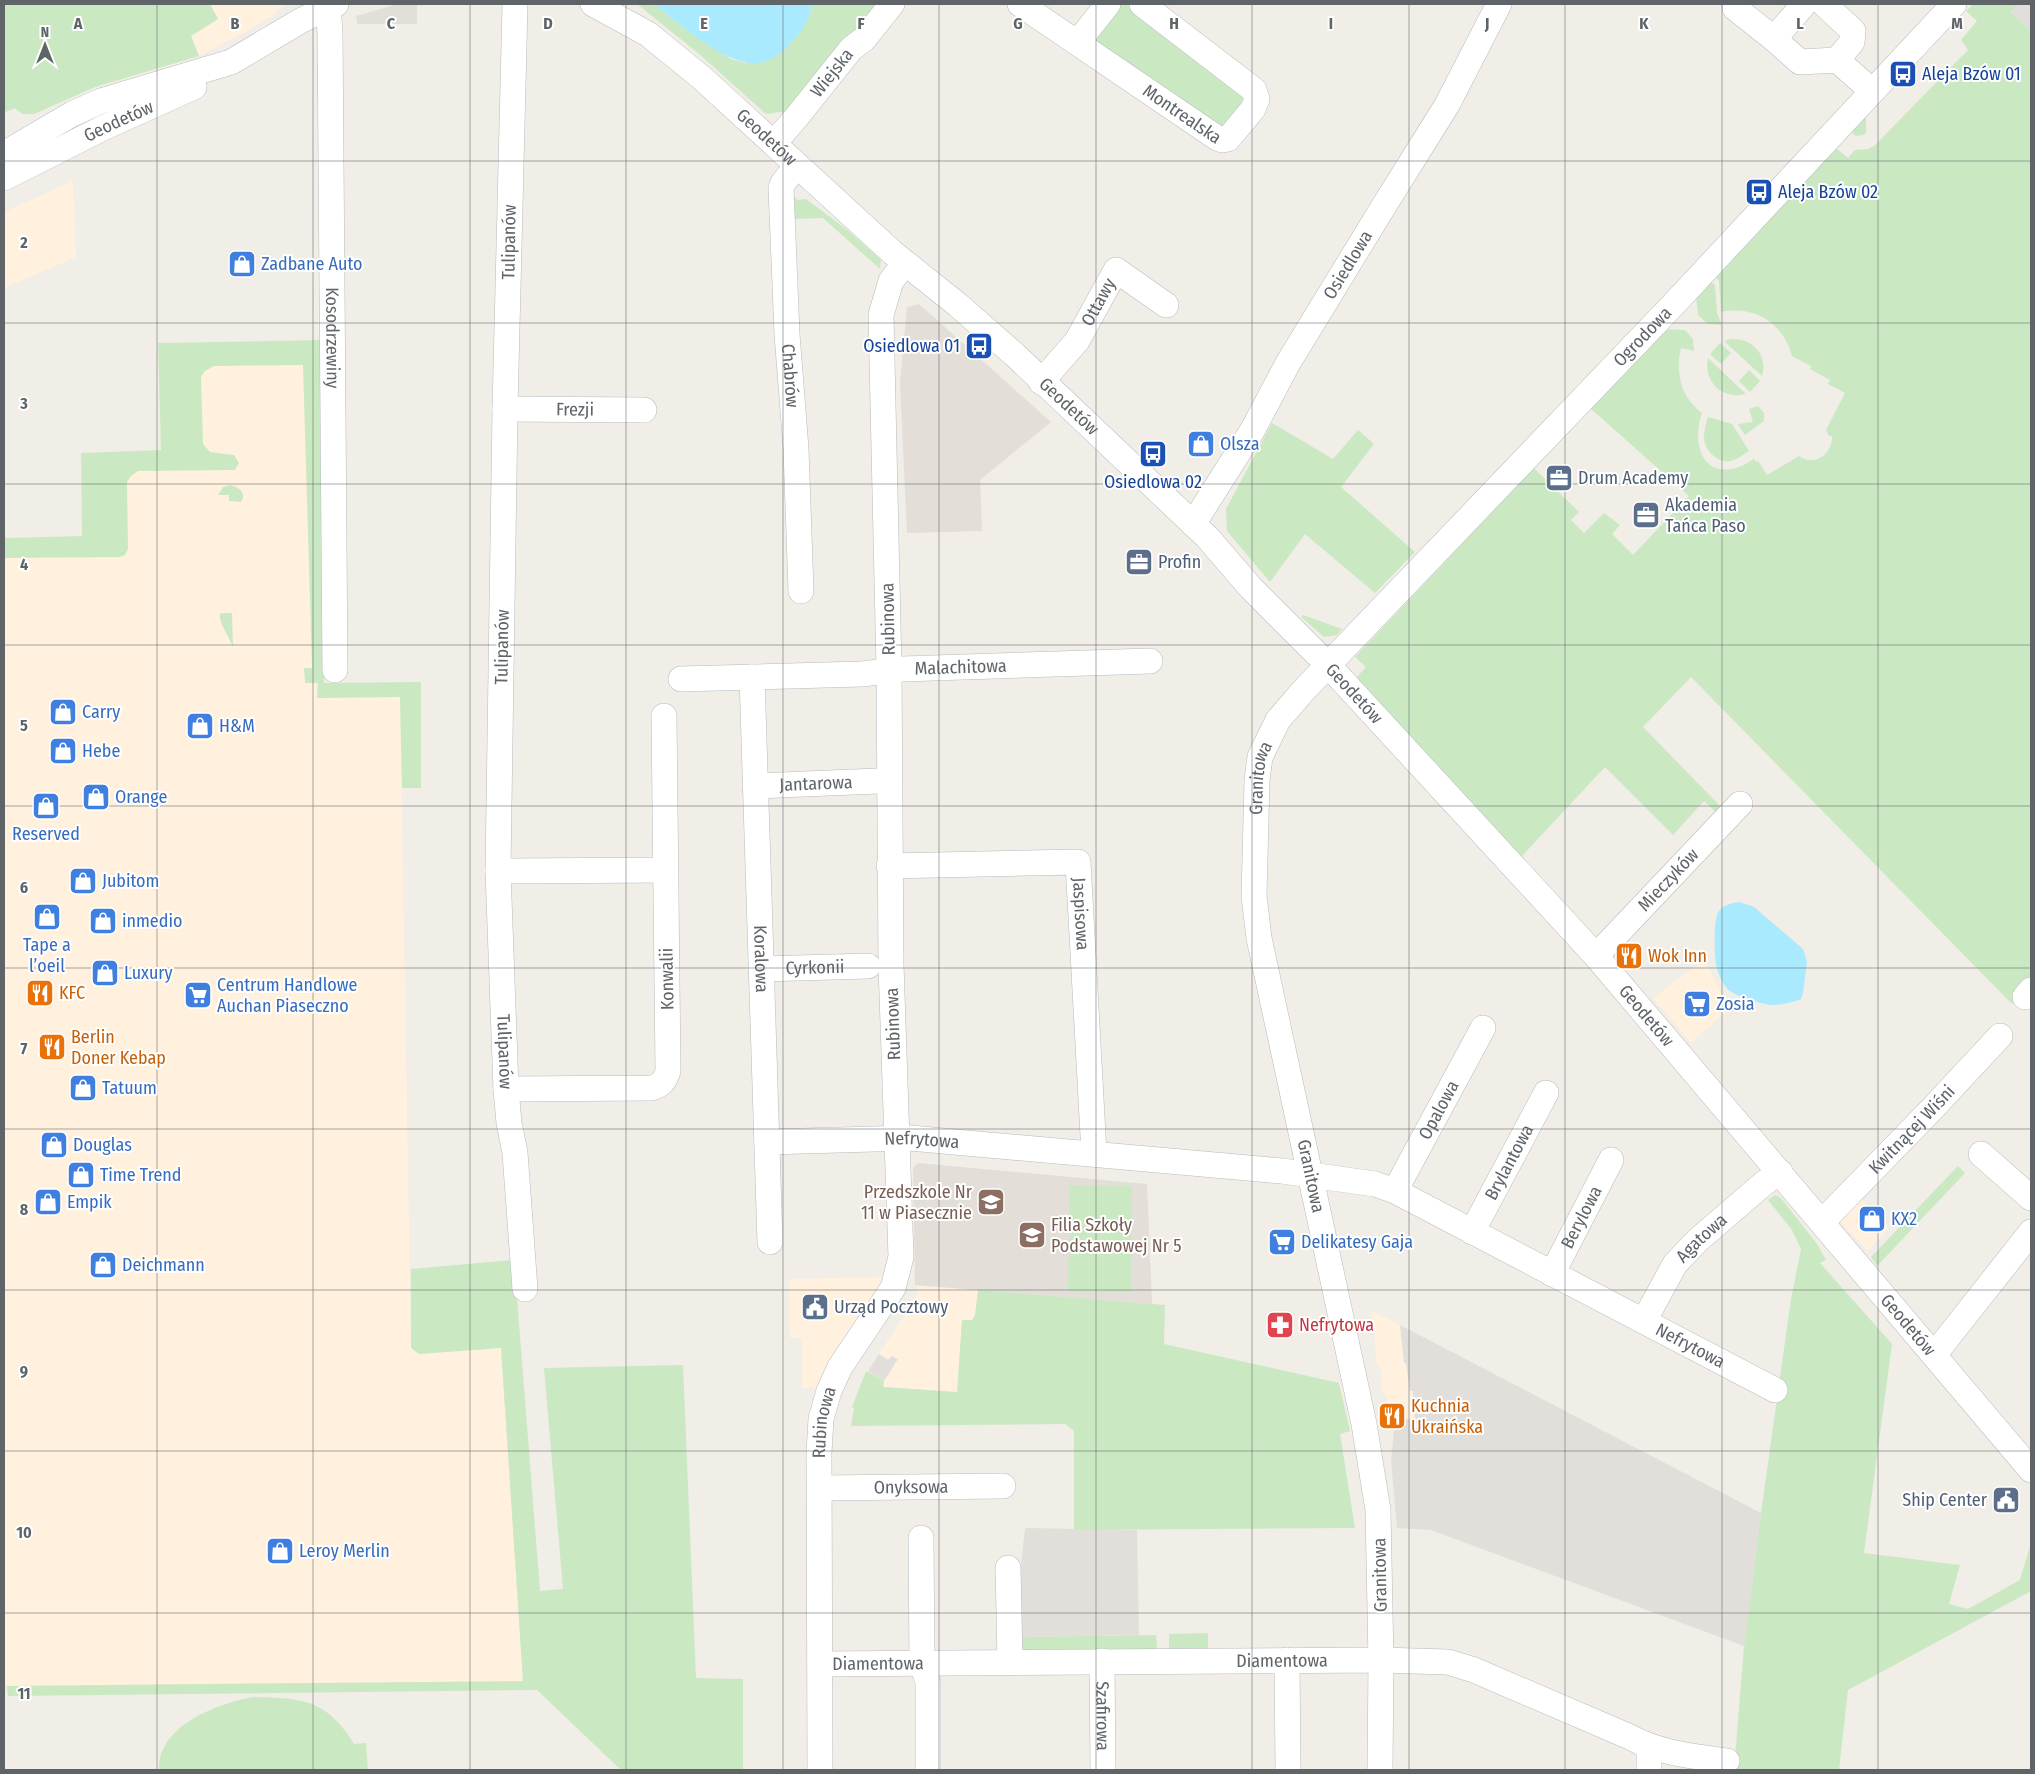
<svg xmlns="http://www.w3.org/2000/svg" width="2035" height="1774" font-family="'Fira Sans Condensed',sans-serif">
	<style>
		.commercial { fill: #fff1de }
		.industrial { fill: #e2dfdb }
		.education { fill: #e3ded8 }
		.green { fill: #cae9c3 }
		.water { fill: #a9eaff }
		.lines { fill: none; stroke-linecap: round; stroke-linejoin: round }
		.minor-casing { stroke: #b7bbbe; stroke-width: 26 }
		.minor { stroke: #fff; stroke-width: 25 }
		.grid { fill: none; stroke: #5e6468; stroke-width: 1; stroke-opacity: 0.55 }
		.labels { text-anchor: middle; stroke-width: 4; stroke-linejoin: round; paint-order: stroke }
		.street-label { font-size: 18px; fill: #5e6468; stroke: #fff }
		.transit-label { font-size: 18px; fill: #164399; stroke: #fff; text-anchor: start }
		.shop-label { font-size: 18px; fill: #366cbe; stroke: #fff; text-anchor: start }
		.service-label { font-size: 18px; fill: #4e5e75; stroke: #fff; text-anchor: start }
		.food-label { font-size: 18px; fill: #c56008; stroke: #fff; text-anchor: start }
		.education-label { font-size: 18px; fill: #785e54; stroke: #fff; text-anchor: end }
		.health-label { font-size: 18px; fill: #be3a42; stroke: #fff; text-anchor: start }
		.grid-label { font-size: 16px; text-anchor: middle; font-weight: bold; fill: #5e6468; stroke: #fff; stroke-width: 4; stroke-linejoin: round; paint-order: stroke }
	</style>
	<rect width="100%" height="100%" fill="#f1ede7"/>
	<path class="commercial" d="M210,4H288L276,10L277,13L242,34L199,56L191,36L218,19Z
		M73,181L76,257L4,288V212Z
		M322,340L317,698L400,697L411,1348L419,1354L501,1348L523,1681L4,1686V538L82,536L81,453L161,450L158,343Z
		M1708,957L1707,964L1729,1009L1691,1043L1653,998Z
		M1859,1197L1890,1227L1868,1251L1838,1219Z
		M876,1277H887L820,1387L802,1388V1338H790L789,1279Z
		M918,1286L978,1290L975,1315L972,1320H962L957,1392L883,1387L884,1381L897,1360H889L879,1354L916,1297Z
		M1372,1311L1400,1325L1404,1362H1406L1410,1391L1412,1390L1416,1419L1389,1422L1386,1394H1383L1380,1366H1377Z"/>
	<path class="industrial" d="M398,4H417V24H357L356,16Z
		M2018,4H2031V31L2011,12Z
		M1400,1325L1761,1513L1744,1646L1431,1530L1397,1528L1391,1461L1395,1421L1415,1418L1413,1391H1410L1406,1363H1404Z
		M879,1354L888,1360L892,1356L898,1359L884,1381L868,1371Z
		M1025,1528L1137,1530L1139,1635L1019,1637V1584Z"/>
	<path class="education" d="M919,304L1051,422L980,480L982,531L907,533L900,383L907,307Z
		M918,1163L1147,1184L1152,1304L915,1285L913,1168Z"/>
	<path class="green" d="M4,4H210L218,19L191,36L199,56L95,87L34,114H22L15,108L6,112L4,108Z
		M637,4H654L685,29L722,53L731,59L745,63C773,48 808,39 812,4H881L788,111L766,114L698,53Z
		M1119,4H1127L1242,94L1245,100L1223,129L1091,39Z
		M1973,4H2018L2011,12L2031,31V984L2012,1004L1691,677L1643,727L1725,811L1720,816L1704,801L1673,835L1605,767L1521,857L1355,679L1366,667L1355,657L1534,468L1579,512L1571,520L1584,533L1604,513L1620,525L1612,534L1633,555L1689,496L1590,408L1664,329L1685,330L1693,339L1694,351L1681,348C1675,374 1681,397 1702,413C1692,439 1700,478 1736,468C1743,466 1748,462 1754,459L1756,462L1758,461L1767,475L1799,456C1815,468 1833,453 1832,436H1829L1826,430L1845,393L1828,384L1830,380L1810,369L1811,366L1792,356C1783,323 1755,305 1721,312L1719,281L1715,276L1836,148L1848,158L1855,150L1868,149L1874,146L1968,50L1961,40L1977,21L1966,11Z
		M1866,115V133L1863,135L1856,136L1851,132Z
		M794,196L797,200L806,199L846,229L881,260L880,269L823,218L791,219Z
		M1710,281L1715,285L1717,313L1722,325L1708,324L1698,315L1696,296Z
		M1731,339C1753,338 1768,355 1762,376L1724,341Z
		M322,340L324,683L421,682V788H402L400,697L317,698L318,683H305L304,668H312L303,365L214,366L205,371L201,377L203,444L210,452L234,455L239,463L235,470L138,471L131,476L127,482L128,549L125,555L120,557L4,558V538L82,536L81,453L161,450L158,343Z
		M1720,343L1731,353L1721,364L1710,354Z
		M1708,358L1746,394C1722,400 1703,382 1708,358Z
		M1749,370L1760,381L1750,392L1739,381Z
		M1758,406L1764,413V421L1745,435L1738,424L1753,422L1749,409Z
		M1708,417L1732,424L1749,451C1744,454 1738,459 1731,461C1718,464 1704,450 1704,437C1704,430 1706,423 1708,417Z
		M1272,423L1333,459L1358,430L1374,444L1341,487L1415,552L1375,593L1305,534L1270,582L1227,531L1226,509Z
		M230,485C239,487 247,493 241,502L229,501V495H218L223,487Z
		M222,613H232L233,647C230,637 218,623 220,614Z
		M1303,615L1342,629L1337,635L1324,637L1301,617Z
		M1958,1166L1965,1173L1877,1266L1871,1257Z
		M1070,1185L1132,1186L1131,1292L1068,1291Z
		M1775,1195L1781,1198L1817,1244L1826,1260L1820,1263L1892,1344L1864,1553L1960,1565L1949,1604L1968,1609L2020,1580L2031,1543V1591L1848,1690L1839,1770H1734L1744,1646L1761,1513L1791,1299L1801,1249L1792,1230L1768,1200Z
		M514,1260L540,1591L563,1589L544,1368L683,1365L696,1678L743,1679V1770H621L537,1690L8,1696L7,1686L523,1681L501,1348L419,1354L411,1348V1269Z
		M978,1290L1165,1305L1164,1344L1339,1383L1350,1431L1340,1434L1355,1528L1074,1530V1431L1065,1424L851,1426L854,1408L852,1407L866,1371L884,1381L883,1387L957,1392L962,1320H972L975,1315Z
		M1208,1633V1650L1169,1649V1634Z
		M1156,1635L1157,1649L1025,1650L1019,1644V1637Z
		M253,1697C301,1698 327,1699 354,1744L366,1743L368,1770H159C158,1725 217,1704 253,1697Z"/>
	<path class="water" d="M654,4H812C810,20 802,31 791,43C782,53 769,63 755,63C725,65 677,22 654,4Z
		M1739,902L1754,907L1803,949L1807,962L1803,993L1801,999C1793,1002 1783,1005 1774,1005C1765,1005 1738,997 1730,991C1724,986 1719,976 1717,968C1714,959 1713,918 1719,911C1724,905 1731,903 1739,902Z"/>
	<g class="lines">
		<g class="minor-casing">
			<g id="minor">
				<path id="s1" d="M515,4L505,409L498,871L506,1089L509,1123L515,1153L525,1289"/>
				<path id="s2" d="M593,4L648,34L702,78L893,253L958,305L1015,355L1207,537L1251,588L1328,665L1596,956L2031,1470"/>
				<path id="s3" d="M1020,4L1217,138L1222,140L1228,139L1253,109L1257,99L1254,90L1142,4"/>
				<path d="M1804,4L1774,39L1800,62L1837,60L1872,91"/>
				<path d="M1824,4L1853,31L1852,42L1837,60"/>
				<path id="s4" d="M328,7L330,32L335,670"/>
				<path d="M1735,8L1774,39"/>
				<path d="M1077,43L1108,4"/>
				<path id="s5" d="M774,143L795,119L851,49L864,39L892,4"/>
				<path d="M4,154L72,114L101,101L231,62L302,20L336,4"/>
				<path id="s6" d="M797,165L783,183L781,188L787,334L796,449L801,591"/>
				<path id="s7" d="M4,178L105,127L194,87"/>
				<path id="s8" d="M1041,382L1077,341L1116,270L1166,305"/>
				<path id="s9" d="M505,409L644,410"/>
				<path id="s10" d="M1193,524L1252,431L1288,363L1382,209L1447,105L1499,4"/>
				<path id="s11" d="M752,677L770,1242"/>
				<path id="s12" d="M681,679L862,674L902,669L1150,661"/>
				<path id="s13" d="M755,786L878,781"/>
				<path id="s14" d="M889,866L1078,862L1094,1153"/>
				<path d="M498,871L665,870"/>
				<path id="s15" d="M1596,956L1740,804"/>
				<path id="s16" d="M761,969L868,966"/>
				<path d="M2025,997L2031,990"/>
				<path d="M506,1089L652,1088C661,1085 665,1081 668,1071L664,716"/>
				<path id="s17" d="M767,1142L910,1138L1282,1171L1375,1184L1395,1191L1775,1390"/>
				<path d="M1981,1154L2031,1198"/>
				<path id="s18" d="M1395,1191L1483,1028"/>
				<path id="s19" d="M1822,1222L1932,1109L2000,1036"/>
				<path id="s20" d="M1472,1232L1546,1093"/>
				<path id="s21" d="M1552,1274L1611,1160"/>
				<path id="s22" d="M1644,1321L1675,1264L1698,1240L1763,1184L1780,1172"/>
				<path d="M1934,1355L2031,1232"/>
				<path id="s23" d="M820,1488L1003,1486"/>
				<path d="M921,1538L922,1664L928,1682V1770"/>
				<path d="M1008,1568L1010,1662"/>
				<path d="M1287,1660L1288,1770"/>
				<path id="s24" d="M1102,1661L1103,1770"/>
				<path id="s25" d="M820,1664L1381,1660L1448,1662L1474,1670L1630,1737C1661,1754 1693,1756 1727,1761"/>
				<path id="s26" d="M820,1770L819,1453L821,1419L829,1391L840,1367L893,1288L901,1257L891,965L889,670L881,315L891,281L905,263"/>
				<path id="s27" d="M1380,1770L1381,1660L1378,1510L1364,1424L1259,938L1254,896L1257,780L1260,757L1278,720L1303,691L1671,307L1954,4"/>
				<path d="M1649,1770V1747"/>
			</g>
		</g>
		<use href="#minor" class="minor"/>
	</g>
	<path class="grid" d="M157,4V1770M313,4V1770M470,4V1770M626,4V1770M783,4V1770M939,4V1770M1096,4V1770M1252,4V1770M1409,4V1770M1565,4V1770M1722,4V1770M1878,4V1770M4,161H2031M4,323H2031M4,484H2031M4,645H2031M4,806H2031M4,968H2031M4,1129H2031M4,1290H2031M4,1451H2031M4,1613H2031"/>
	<defs>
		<g id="bus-square" transform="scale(1.4375)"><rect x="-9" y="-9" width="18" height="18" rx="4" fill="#1a4fb4" stroke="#fff"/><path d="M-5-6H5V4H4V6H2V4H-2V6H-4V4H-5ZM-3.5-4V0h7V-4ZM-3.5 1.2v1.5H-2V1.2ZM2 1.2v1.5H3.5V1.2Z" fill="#fff"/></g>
		<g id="shop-square" transform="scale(1.4375)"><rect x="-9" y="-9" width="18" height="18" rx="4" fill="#3f7fe0" stroke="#fff"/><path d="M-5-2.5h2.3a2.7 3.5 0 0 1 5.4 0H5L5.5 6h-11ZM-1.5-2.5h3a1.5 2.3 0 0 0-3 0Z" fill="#fff"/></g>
		<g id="office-square" transform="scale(1.4375)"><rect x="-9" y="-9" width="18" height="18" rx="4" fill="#5c6f8a" stroke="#fff"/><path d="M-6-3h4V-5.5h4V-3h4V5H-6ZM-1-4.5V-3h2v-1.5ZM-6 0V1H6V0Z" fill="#fff"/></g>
		<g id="restaurant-square" transform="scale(1.4375)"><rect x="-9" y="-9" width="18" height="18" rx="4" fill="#e8710a" stroke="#fff"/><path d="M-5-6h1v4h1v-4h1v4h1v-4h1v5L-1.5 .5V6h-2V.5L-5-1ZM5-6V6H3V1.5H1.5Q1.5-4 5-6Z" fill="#fff"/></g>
		<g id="supermarket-square" transform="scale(1.4375)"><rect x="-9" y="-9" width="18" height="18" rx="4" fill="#3f7fe0" stroke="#fff"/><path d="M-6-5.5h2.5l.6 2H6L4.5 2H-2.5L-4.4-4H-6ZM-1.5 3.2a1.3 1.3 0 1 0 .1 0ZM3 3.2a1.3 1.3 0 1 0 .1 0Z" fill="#fff"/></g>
		<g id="school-square" transform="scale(1.4375)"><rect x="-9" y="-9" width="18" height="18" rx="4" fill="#8d6e63" stroke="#fff"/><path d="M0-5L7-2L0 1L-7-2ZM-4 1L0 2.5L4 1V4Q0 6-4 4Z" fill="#fff"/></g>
		<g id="civic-square" transform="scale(1.4375)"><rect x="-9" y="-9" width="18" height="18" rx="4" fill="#5c6f8a" stroke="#fff"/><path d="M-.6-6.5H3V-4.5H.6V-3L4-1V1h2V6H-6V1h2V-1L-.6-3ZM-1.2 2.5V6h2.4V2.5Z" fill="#fff"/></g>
		<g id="pharmacy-square" transform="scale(1.4375)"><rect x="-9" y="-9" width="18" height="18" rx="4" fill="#e0444e" stroke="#fff"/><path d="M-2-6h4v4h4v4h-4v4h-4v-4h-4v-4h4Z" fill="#fff"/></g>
	</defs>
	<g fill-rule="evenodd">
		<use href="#bus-square" x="1903" y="74"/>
		<use href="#bus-square" x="1759" y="192"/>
		<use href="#shop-square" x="242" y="264"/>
		<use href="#bus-square" x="979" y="346"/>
		<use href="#shop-square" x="1201" y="444"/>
		<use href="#bus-square" x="1153" y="454"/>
		<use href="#office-square" x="1559" y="478"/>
		<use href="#office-square" x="1646" y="515"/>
		<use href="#office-square" x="1139" y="562"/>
		<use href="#shop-square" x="63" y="712"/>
		<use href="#shop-square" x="200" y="726"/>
		<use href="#shop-square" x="63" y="751"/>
		<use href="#shop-square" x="96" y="797"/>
		<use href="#shop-square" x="46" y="806"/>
		<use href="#shop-square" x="83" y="881"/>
		<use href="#shop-square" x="47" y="917"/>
		<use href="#shop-square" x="103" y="921"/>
		<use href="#restaurant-square" x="1629" y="956"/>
		<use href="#shop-square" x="105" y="973"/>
		<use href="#restaurant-square" x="40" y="993"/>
		<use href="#supermarket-square" x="198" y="995"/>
		<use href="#supermarket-square" x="1697" y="1004"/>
		<use href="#restaurant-square" x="52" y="1047"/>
		<use href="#shop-square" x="83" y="1088"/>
		<use href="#shop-square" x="54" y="1145"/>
		<use href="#shop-square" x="81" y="1175"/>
		<use href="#shop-square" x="48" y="1202"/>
		<use href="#school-square" x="991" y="1202"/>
		<use href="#shop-square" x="1872" y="1219"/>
		<use href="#school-square" x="1032" y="1235"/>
		<use href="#supermarket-square" x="1282" y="1242"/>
		<use href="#shop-square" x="103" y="1265"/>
		<use href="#civic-square" x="815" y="1307"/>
		<use href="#pharmacy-square" x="1280" y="1325"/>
		<use href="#restaurant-square" x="1392" y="1416"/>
		<use href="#civic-square" x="2006" y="1500"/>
		<use href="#shop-square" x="280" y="1551"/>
	</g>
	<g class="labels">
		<g class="street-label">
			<text dy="6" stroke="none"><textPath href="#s5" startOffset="91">Wiejska</textPath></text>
			<text dy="6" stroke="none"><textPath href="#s3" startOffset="196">Montrealska</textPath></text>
			<text dy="6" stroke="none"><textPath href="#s7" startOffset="128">Geodetów</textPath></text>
			<text dy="6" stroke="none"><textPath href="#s2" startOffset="220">Geodetów</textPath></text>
			<text transform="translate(509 242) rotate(-89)" y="6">Tulipanów</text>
			<text dy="6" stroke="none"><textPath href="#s10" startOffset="302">Osiedlowa</textPath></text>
			<text dy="6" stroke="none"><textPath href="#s8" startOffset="99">Ottawy</textPath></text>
			<text dy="6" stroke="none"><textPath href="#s27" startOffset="1596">Ogrodowa</textPath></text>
			<text dy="6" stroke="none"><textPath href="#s4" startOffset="331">Kosodrzewiny</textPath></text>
			<text dy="6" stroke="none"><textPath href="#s6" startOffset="216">Chabrów</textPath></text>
			<text dy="6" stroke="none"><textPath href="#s2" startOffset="625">Geodetów</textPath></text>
			<text dy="6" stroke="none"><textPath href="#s9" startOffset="70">Frezji</textPath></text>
			<text transform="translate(888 619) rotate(-91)" y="6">Rubinowa</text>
			<text transform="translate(502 647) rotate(-89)" y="6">Tulipanów</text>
			<text dy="6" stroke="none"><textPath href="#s12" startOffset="280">Malachitowa</textPath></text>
			<text dy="6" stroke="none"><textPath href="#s2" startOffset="1030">Geodetów</textPath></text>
			<text dy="6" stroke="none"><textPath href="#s27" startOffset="1005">Granitowa</textPath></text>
			<text dy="6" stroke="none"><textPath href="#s13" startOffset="61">Jantarowa</textPath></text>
			<text dy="6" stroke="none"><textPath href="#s15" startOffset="105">Mieczyków</textPath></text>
			<text dy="6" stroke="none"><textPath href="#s14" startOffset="241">Jaspisowa</textPath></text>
			<text dy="6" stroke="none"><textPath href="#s11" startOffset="282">Koralowa</textPath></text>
			<text dy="6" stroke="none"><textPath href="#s16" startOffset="54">Cyrkonii</textPath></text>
			<text transform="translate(667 979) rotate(-91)" y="6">Konwalii</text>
			<text dy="6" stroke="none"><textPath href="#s2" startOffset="1465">Geodetów</textPath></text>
			<text transform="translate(893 1024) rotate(-92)" y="6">Rubinowa</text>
			<text dy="6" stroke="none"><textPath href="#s1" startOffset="1048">Tulipanów</textPath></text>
			<text dy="6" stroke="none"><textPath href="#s18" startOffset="92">Opalowa</textPath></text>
			<text dy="6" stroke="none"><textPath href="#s19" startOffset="129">Kwitnącej Wiśni</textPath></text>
			<text dy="6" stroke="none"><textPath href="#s17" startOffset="155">Nefrytowa</textPath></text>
			<text dy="6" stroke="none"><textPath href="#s20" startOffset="79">Brylantowa</textPath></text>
			<text transform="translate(1311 1176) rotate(78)" y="6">Granitowa</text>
			<text dy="6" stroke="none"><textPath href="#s21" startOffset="64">Berylowa</textPath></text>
			<text dy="6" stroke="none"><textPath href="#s22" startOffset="102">Agatowa</textPath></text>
			<text dy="6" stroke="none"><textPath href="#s2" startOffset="1870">Geodetów</textPath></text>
			<text dy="6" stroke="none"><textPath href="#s17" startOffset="965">Nefrytowa</textPath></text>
			<text dy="6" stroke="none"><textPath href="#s26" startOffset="348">Rubinowa</textPath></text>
			<text dy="6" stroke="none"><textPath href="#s23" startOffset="91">Onyksowa</textPath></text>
			<text transform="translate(1380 1575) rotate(-91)" y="6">Granitowa</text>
			<text dy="6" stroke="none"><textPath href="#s25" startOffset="462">Diamentowa</textPath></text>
			<text dy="6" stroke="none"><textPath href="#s25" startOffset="58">Diamentowa</textPath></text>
			<text dy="6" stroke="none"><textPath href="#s24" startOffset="55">Szafirowa</textPath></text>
		</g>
		<g class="transit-label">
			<text x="1922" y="80">Aleja Bzów 01</text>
			<text x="1778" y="198">Aleja Bzów 02</text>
			<text x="960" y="352" text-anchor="end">Osiedlowa 01</text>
			<text x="1153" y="488" text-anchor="middle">Osiedlowa 02</text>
		</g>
		<g class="shop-label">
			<text x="261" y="270">Zadbane Auto</text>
			<text x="1220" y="450">Olsza</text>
			<text x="82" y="718">Carry</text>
			<text x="219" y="732">H&amp;M</text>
			<text x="82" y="757">Hebe</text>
			<text x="115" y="803">Orange</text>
			<text x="46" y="840" text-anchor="middle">Reserved</text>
			<text x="102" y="887">Jubitom</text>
			<text x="122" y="927">inmedio</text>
			<text x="47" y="951" text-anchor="middle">Tape a<tspan x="47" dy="21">l’oeil</tspan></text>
			<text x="124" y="979">Luxury</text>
			<text x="217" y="991">Centrum Handlowe<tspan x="217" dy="21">Auchan Piaseczno</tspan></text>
			<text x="1716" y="1010">Zosia</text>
			<text x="102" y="1094">Tatuum</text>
			<text x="73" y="1151">Douglas</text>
			<text x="100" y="1181">Time Trend</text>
			<text x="67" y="1208">Empik</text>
			<text x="1891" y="1225">KX2</text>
			<text x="1301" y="1248">Delikatesy Gaja</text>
			<text x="122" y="1271">Deichmann</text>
			<text x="299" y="1557">Leroy Merlin</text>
		</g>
		<g class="service-label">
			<text x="1578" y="484">Drum Academy</text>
			<text x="1665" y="511">Akademia<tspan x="1665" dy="21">Tańca Paso</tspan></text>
			<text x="1158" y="568">Profin</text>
			<text x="834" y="1313">Urząd Pocztowy</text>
			<text x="1987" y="1506" text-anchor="end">Ship Center</text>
		</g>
		<g class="food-label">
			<text x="1648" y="962">Wok Inn</text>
			<text x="59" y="999">KFC</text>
			<text x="71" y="1043">Berlin<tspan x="71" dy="21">Doner Kebap</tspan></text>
			<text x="1411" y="1412">Kuchnia<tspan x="1411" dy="21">Ukraińska</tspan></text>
		</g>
		<g class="education-label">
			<text x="972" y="1198">Przedszkole Nr<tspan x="972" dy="21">11 w Piasecznie</tspan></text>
			<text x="1051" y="1231" text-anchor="start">Filia Szkoły<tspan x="1051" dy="21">Podstawowej Nr 5</tspan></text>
		</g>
		<g class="health-label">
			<text x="1299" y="1331">Nefrytowa</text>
		</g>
	</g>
	<g class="grid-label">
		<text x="78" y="29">A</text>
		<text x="235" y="29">B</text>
		<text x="391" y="29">C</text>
		<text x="548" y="29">D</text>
		<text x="704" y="29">E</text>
		<text x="861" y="29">F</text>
		<text x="1018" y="29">G</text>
		<text x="1174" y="29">H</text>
		<text x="1331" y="29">I</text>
		<text x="1487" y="29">J</text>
		<text x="1644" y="29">K</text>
		<text x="1800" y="29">L</text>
		<text x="1957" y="29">M</text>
		<text x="24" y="248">2</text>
		<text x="24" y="409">3</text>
		<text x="24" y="570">4</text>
		<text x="24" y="731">5</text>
		<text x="24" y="893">6</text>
		<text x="24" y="1054">7</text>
		<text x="24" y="1215">8</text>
		<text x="24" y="1377">9</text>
		<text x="24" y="1538">10</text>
		<text x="24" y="1699">11</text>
	</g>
	<rect width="2035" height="1774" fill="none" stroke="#5e6468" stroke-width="10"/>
	<g transform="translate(45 45)" stroke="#ffffff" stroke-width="4" paint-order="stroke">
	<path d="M0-4L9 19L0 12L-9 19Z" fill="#5e6468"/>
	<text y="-8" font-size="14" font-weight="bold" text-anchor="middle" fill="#5e6468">N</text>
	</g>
</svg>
